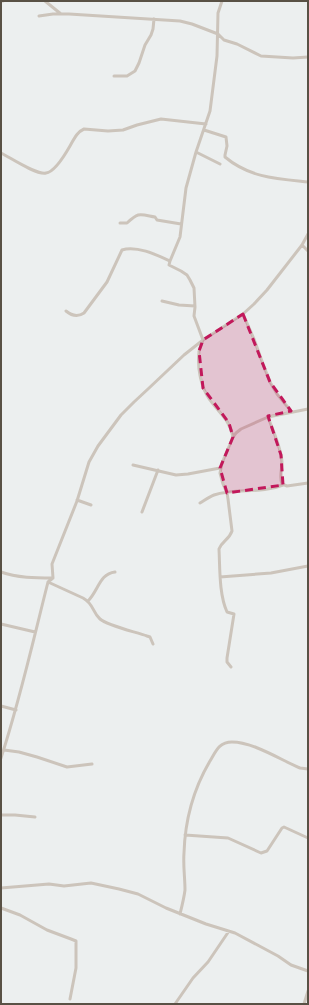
<svg xmlns="http://www.w3.org/2000/svg" width="309" height="1005" font-family="Karla,sans-serif">
	<style>
		.lines { fill: none; stroke-linecap: round; stroke-linejoin: round }
		.minor { stroke: #ccc4bb; stroke-width: 3 }
		.marked { fill: #c2185b; fill-opacity: 0.2; stroke: #c2185b; stroke-width: 3; stroke-dasharray: 8 5; stroke-linejoin: round }
	</style>
	<rect width="100%" height="100%" fill="#ecefef"/>
	<g class="lines">
		<path class="minor" d="M1,1H3
			M45,1L61,14
			M39,16L53,14H69L180,21L192,24L218,34L224,40L237,44L261,56L293,58L308,57
			M114,76H127L135,71L139,63L145,45L151,35L153,29L154,19
			M204,130L226,137L227,146L225,155V157C250,178 278,179 308,182
			M196,152L220,164
			M1,153C11,158 36,175 46,173C55,172 66,153 70,146C74,139 77,132 84,129L108,131L123,130L137,125L161,119L206,124
			M120,223H127C139,212 139,214 155,217L157,220L181,224
			M302,245L308,251
			M170,261L180,237L186,188L196,152L210,111L217,56L218,13L222,1
			M162,301L179,305L195,306
			M66,311C72,316 78,317 84,313L107,282L122,250C136,245 157,255 170,261L169,265L181,271L187,275L190,280L194,288L195,307L194,316L203,340C202,344 199,348 199,352C197,368 201,388 210,400C219,413 230,420 233,437
			M243,314L254,339L263,364L270,382L277,394L291,411
			M268,417C273,431 281,447 282,462C282,470 279,477 282,484L287,486L308,483
			M133,465L176,475L188,474L220,468
			M77,500L91,505
			M200,503C205,500 209,497 214,495C236,488 261,494 283,485
			M142,512L158,470
			M1,572C17,578 36,578 53,578
			M220,577L271,573L308,566
			M48,582L83,598C94,604 92,612 100,619C108,626 136,632 147,636L150,637L153,644
			M88,601C99,590 99,574 115,572
			M1,624L35,632
			M231,667L227,662V658L234,614L227,612C219,594 220,569 219,549C222,541 229,540 232,531L228,499L227,493L223,484L220,473L222,463L233,437L236,433L241,429L268,417L308,409
			M1,706L16,710
			M4,750L19,752L37,757L67,767L92,764
			M1,758C20,700 33,641 48,582L53,578L52,564L77,501L89,462L98,446L121,415L134,402L148,389L184,355L203,340L243,314L254,304L267,290L302,245L308,234
			M1,815H15L35,817
			M185,835L228,838L261,853L267,851L282,828L284,827L308,838
			M1,888L49,884L64,886L91,883L119,889L138,894L166,908L206,924L235,933L278,956L291,965L308,971
			M1,908L20,915L47,930L71,939L76,941V968L70,999
			M180,914C182,906 184,898 185,890C185,878 183,865 184,853C185,821 194,788 210,761C216,751 219,742 232,742C253,742 281,760 300,768L308,769
			M175,1004L193,978L208,962L229,931
			M304,1004L308,991"/>
	</g>
	<path class="marked" d="M243,314L270,382L291,411L268,416L281,455L283,485L227,493L220,468L233,437L229,423L203,388L199,351L203,340Z"/>
	<rect width="309" height="1005" fill="none" stroke="#595145" stroke-width="4"/>
</svg>
